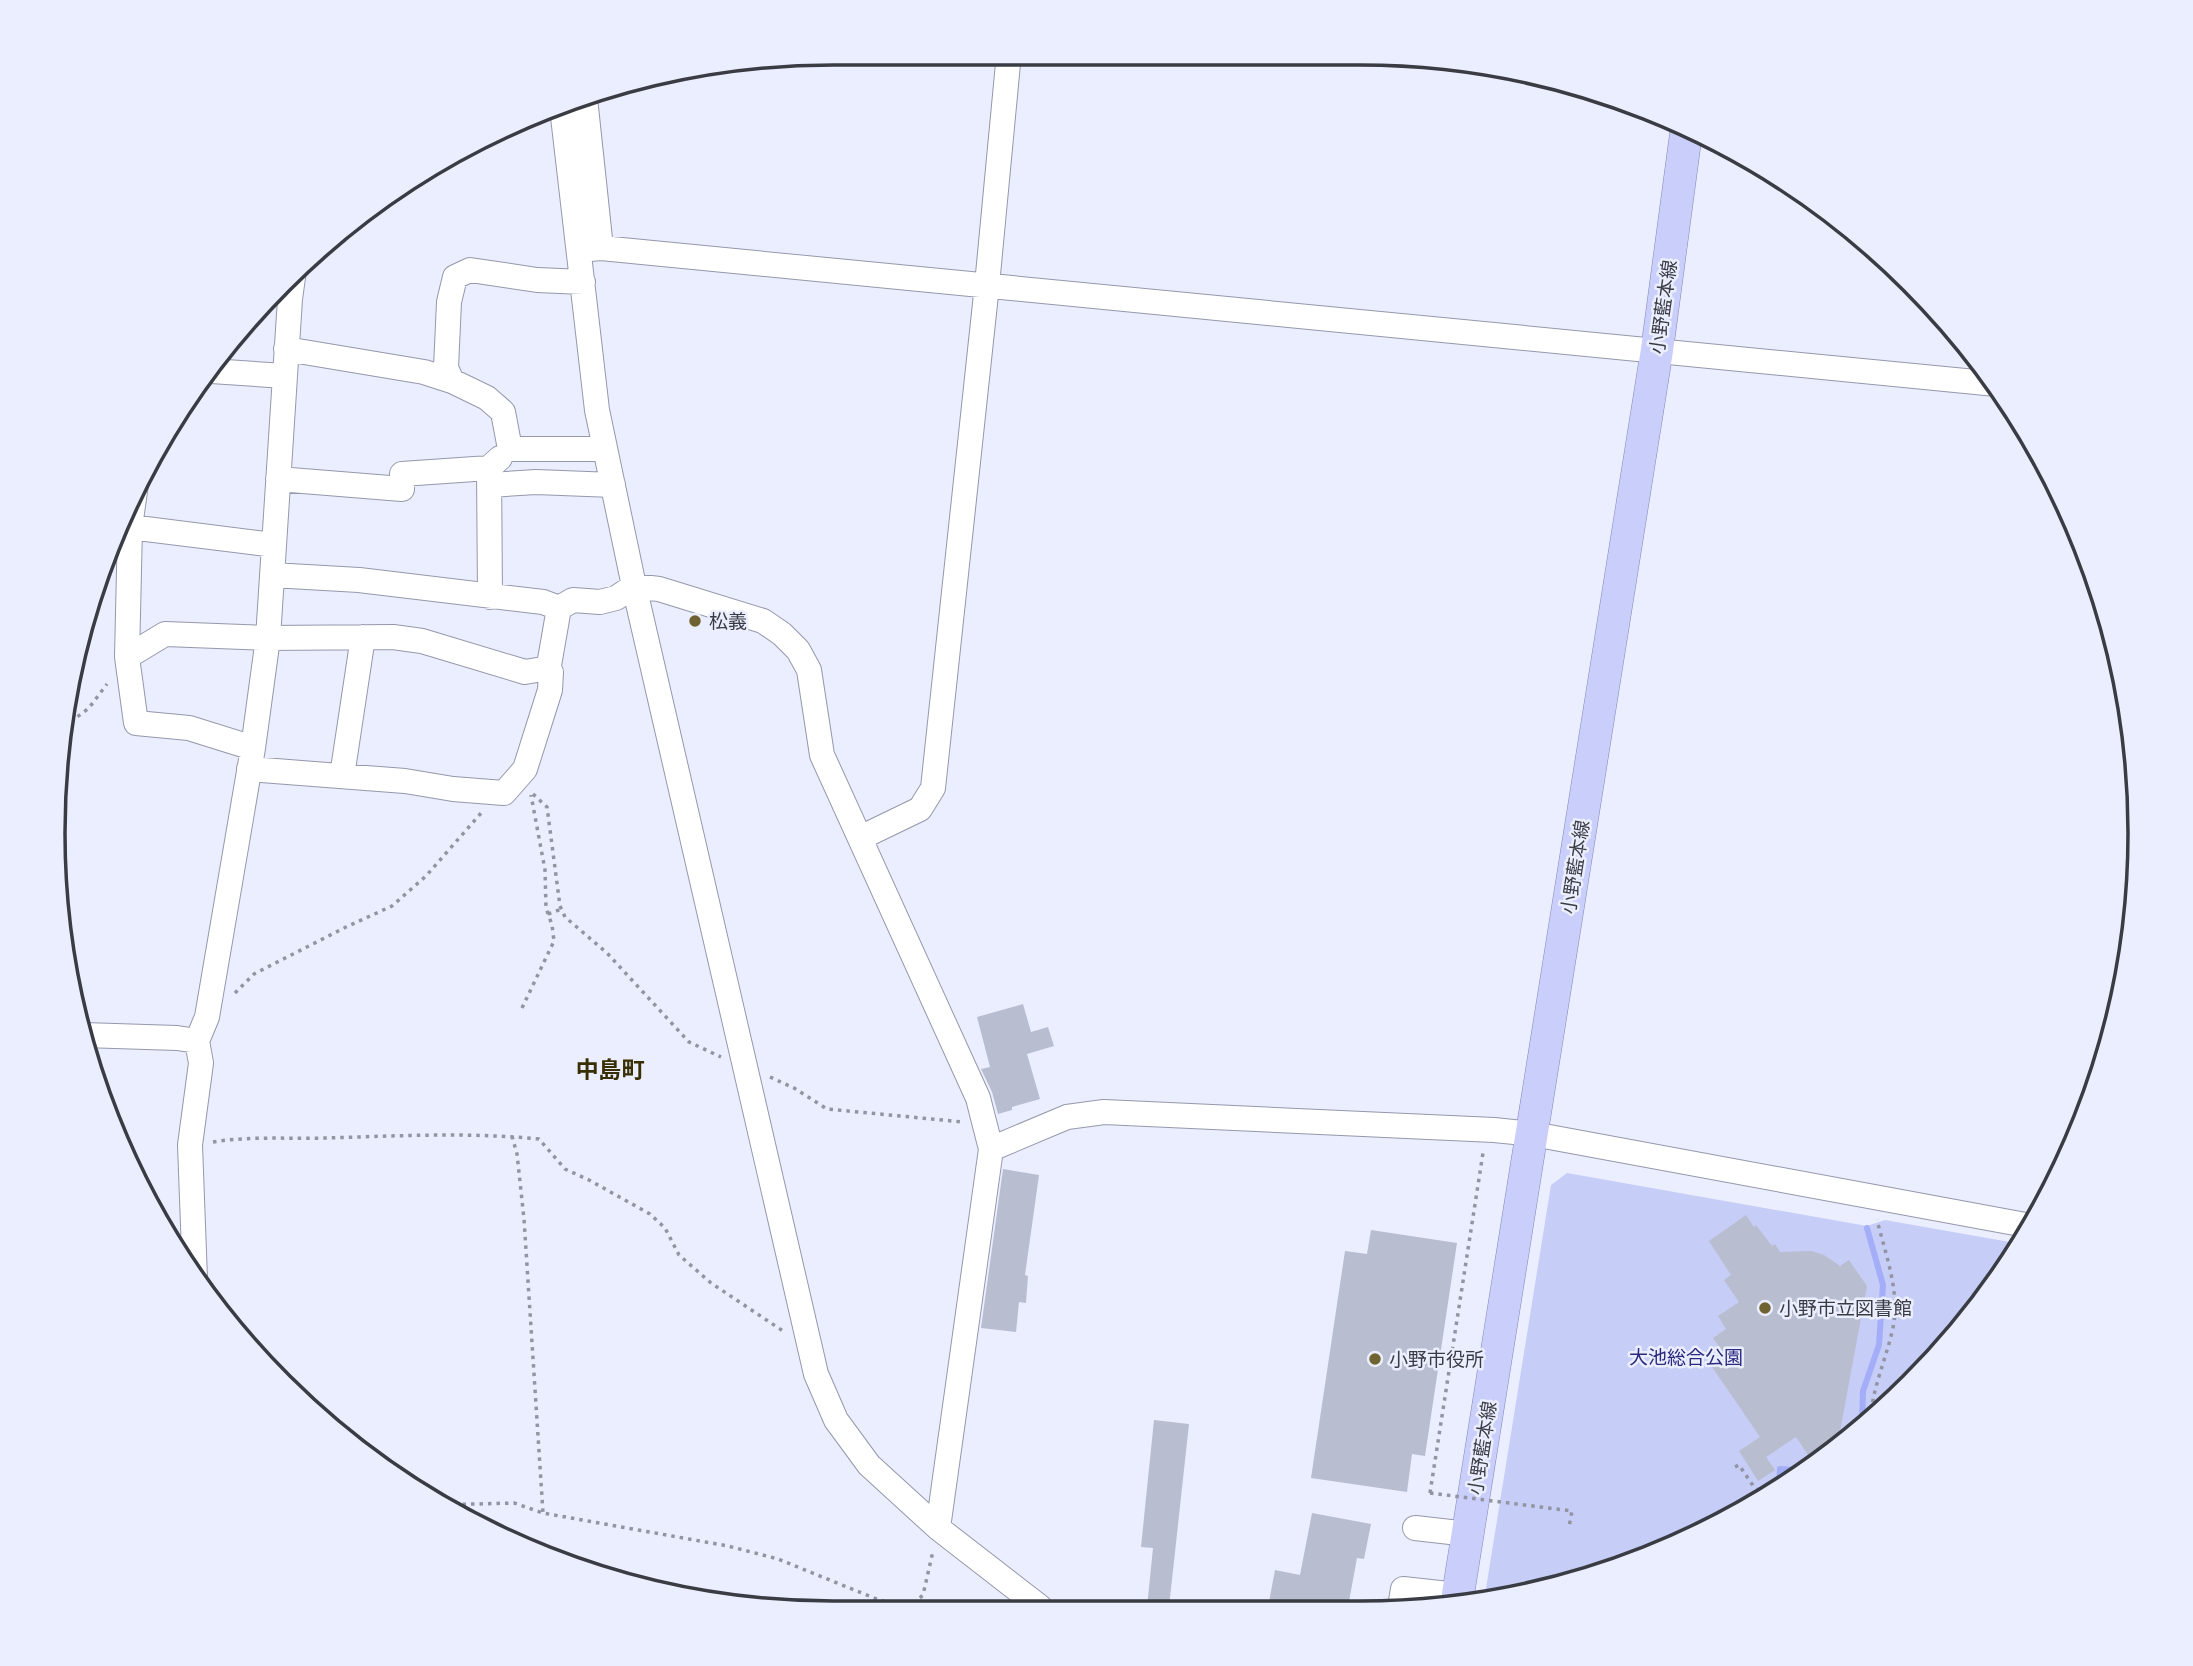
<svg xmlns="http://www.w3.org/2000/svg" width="2193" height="1666" font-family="'Varela Round','Noto Sans JP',sans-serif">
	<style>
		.green { fill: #c6cdf7 }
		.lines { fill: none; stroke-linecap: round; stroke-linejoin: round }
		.stream { stroke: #a4aef8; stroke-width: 6 }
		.building { fill: #b9bdd0 }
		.minor-casing { stroke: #9498aa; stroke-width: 26 }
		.major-casing { stroke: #8086b8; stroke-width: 33 }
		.path { stroke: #9295a1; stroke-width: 3.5; stroke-dasharray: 3.5 5; stroke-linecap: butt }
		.minor { stroke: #fff; stroke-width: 24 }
		.major { stroke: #c9cefa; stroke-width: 32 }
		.path-bridge { stroke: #9295a1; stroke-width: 3.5; stroke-dasharray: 3.5 5; stroke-linecap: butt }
		.poi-dot { fill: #6f6431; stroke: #ebeefe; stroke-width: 2.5 }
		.labels { text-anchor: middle; stroke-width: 5; stroke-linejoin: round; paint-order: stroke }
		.street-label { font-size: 19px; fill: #3a3c44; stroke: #ebeefe }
		.poi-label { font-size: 19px; fill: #3a3c44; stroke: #ebeefe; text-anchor: start }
		.park-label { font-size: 19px; fill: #2c2a7e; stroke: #ebeefe }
		.quarter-label { font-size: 23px; font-weight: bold; fill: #372e02; stroke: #ebeefe }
		.rim { fill: none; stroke: #3a3c44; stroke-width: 3.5 }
	</style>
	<rect width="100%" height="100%" fill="#ebeefe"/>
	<path class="green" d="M1567,1173L1867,1226L1885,1220L2021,1244L2009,1266L1912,1385L1794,1482L1658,1554L1484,1601L1551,1185Z"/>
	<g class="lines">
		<path class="stream" d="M1862,1426L1863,1391L1879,1345L1883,1285L1867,1228
			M1779,1490L1780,1469L1808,1471"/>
	</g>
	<path class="building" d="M1023,1004L1031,1032L1048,1027L1054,1046L1027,1054L1040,1099L1012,1107V1110L998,1114L992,1092L981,1069L990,1067L977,1017Z
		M1003,1169L1039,1175L1025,1275L1028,1276L1026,1303L1019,1302L1016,1332L981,1328Z
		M1746,1215L1754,1227L1756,1225L1772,1246L1775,1244L1780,1252L1812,1251L1824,1255L1840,1266L1849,1260L1867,1286L1838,1442L1812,1461L1796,1437L1766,1457L1775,1470L1758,1481L1739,1451L1760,1437L1708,1361L1722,1351L1713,1338L1726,1329L1718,1316L1739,1302L1724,1280L1731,1275L1709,1241Z
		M1371,1230L1457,1243L1425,1456L1412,1454L1407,1492L1311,1478L1345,1251L1367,1254Z
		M1154,1420L1189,1424L1169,1607H1147L1153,1548L1141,1547Z
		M1312,1513L1371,1524L1364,1559L1357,1558L1348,1607H1268L1275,1570L1300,1575Z"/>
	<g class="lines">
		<g class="minor-casing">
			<path id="minor" d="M585,98L601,248
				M562,108L597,410L634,586L816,1374L836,1420L869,1465L938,1528L1040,1607
				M579,250L601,248L1996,384
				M583,282L537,280L470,270L455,277L449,302L446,368L452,381L487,398L503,412L510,449H605
				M286,349L424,372L452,381
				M211,371L285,376
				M278,479L402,489V474L489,468
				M136,484L130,527L127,657L136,723L189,728L253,748
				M490,485L536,482L613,485
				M130,527L274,545
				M272,575L359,580L543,602L559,608
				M490,597L489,468L500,458
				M127,657L165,634L268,638L393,637L422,641L525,672L543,669L551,672L550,690L525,769L504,793L453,789L405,781L249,769
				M548,671L559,608L573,600L600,602L616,598L634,586L659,589L763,621L782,634L798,650L809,670L822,755L978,1098L991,1149L938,1528
				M342,776L363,637
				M860,838L920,809L933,788L987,285L1009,53
				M84,1035L177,1038L197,1041L201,1063L190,1145L195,1279
				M197,1041L207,1017L253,748L268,638L290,299L294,270
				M991,1149L1067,1117L1104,1112L1494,1130L1533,1134L2031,1226
				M1415,1528L1468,1534
				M1400,1607L1403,1589L1458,1595"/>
		</g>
		<g class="major-casing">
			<path id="major" d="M1456,1607L1657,350L1687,126"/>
		</g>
		<path class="path" d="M64,727L89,708L107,684
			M533,794L547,807L560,906L565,917L607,953L689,1042L721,1057
			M548,914L562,909
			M235,993L254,974L346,927L392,906L426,876L482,812
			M522,1008L554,941L552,925L546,908L545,870L531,795
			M770,1077L794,1088L827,1109L963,1122
			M512,1136L517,1154L524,1219L543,1513
			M213,1142C250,1136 287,1139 325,1138C396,1136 468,1132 539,1139L565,1169L589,1180L650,1214L665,1228L679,1255L711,1283L783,1331
			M1870,1419C1873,1387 1886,1359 1893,1328C1900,1291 1886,1256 1877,1220
			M1735,1467L1739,1465L1754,1487L1767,1496
			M1430,1493L1483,1153
			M437,1505L514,1503L543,1513L728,1546L778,1559L879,1600L910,1607L923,1595L933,1551"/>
		<use href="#minor" class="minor"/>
		<use href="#major" class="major"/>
		<path class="path-bridge" d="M1430,1493L1572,1511L1569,1527"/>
	</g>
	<g class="poi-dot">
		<circle cx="695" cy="621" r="7"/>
		<circle cx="1765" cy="1308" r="7"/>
		<circle cx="1375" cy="1359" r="7"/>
	</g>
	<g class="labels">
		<g class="street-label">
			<text transform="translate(1663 307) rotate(-82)" y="7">小野藍本線</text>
			<text transform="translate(1575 867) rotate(-81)" y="7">小野藍本線</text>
			<text transform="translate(1482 1448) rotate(-81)" y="7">小野藍本線</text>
		</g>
		<g class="poi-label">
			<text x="709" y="628">松義</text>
			<text x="1779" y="1315">小野市立図書館</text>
			<text x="1389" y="1366">小野市役所</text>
		</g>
		<g class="park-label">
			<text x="1686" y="1364">大池総合公園</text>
		</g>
		<g class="quarter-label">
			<text x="610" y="1078">中島町</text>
		</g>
	</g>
	<path d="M0 0H2193V1666H0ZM833 65H1360A768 768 0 0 1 2128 833V833A768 768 0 0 1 1360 1601H833A768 768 0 0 1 65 833V833A768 768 0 0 1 833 65Z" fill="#ebeefe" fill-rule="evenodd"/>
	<path class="rim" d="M833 65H1360A768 768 0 0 1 2128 833V833A768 768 0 0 1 1360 1601H833A768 768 0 0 1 65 833V833A768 768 0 0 1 833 65Z"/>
</svg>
